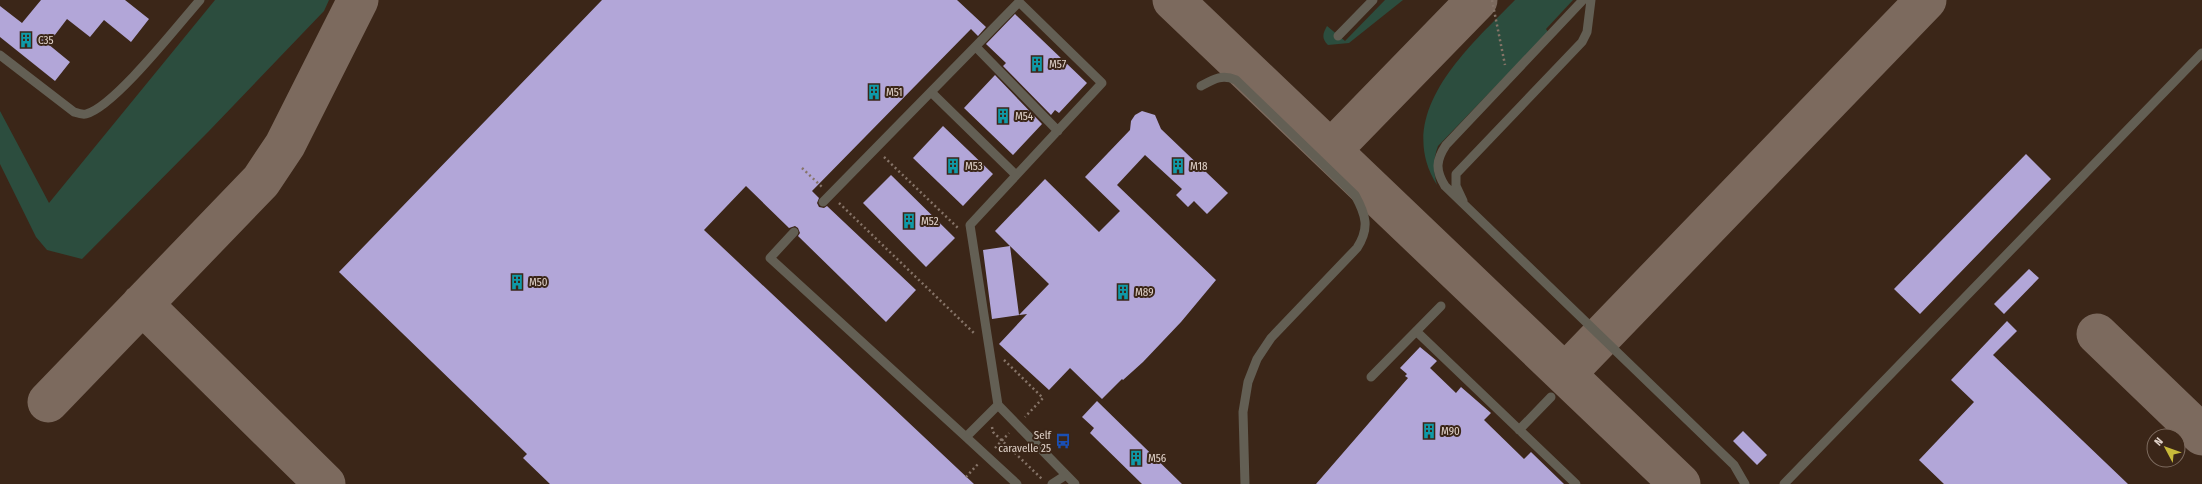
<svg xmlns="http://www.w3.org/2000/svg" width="2202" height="484" font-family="'Fira Sans Condensed',sans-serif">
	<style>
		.green { fill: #2c4d3e }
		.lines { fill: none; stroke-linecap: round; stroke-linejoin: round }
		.taxiway { stroke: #7c6a5e; stroke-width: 41 }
		.building { fill: #b2a6d8; fill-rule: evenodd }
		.path { stroke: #867468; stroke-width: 2.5; stroke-dasharray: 2 3; stroke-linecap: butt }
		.service { stroke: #635f54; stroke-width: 9 }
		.labels { text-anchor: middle; stroke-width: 4; stroke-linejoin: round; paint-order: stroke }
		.poi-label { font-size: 11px; fill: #e1d3ca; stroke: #3b2618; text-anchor: start }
	</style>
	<rect width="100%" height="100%" fill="#3b2618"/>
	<path class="green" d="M215,0H329L324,11L209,131L82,259L47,250L36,237L0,164V111L49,203Z
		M1385,0H1403L1349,43L1328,45C1321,38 1323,33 1327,26L1345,41Z
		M1515,0H1573L1546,29L1548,32L1438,146C1433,160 1433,170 1437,185C1392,113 1469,47 1515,0Z"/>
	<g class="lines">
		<path class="taxiway" d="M1173,0L1680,484
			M1331,150L1477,0
			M142,304L325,484
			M2097,334L2202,435
			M1566,373L1926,0
			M48,402L261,181L285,145L358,0"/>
	</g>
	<path class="building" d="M41,0H125L149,19L131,42L104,20L90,37L67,19L48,44L70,62L55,81L0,37V6L22,23Z
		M602,0H957L986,27L978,36L971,29L812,191L819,198L817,203L819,207L824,208L827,206L916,290L886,322L798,236L800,233L798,228L795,226L789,228L746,186L704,230L974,484H550L523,458L527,454L339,272Z
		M1015,14L1087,83L1059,113L1055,110L1051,115L1003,66L1006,63L986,44Z
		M995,75L1042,124L1013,155L964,108Z
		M1142,111L1155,115L1161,129L1228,193L1207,214L1194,201L1188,207L1176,195L1182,189L1145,155L1117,185L1216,280L1181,322L1143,362L1123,380L1122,379L1102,399L1070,368L1049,390L999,344L1027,314L992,319L983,250L1010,246L995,231L1045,179L1099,232L1120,211L1085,177L1130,130L1131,121L1135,115ZM1010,246L1049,284L1019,315Z
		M943,126L993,174L963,206L913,158Z
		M2026,154L2051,179L1920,314L1894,289Z
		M891,175L955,238L926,267L863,203Z
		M2029,269L2039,278L2004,314L1994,304Z
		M2007,321L2017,331L1993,355L2128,484H1944L1919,460L1974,402L1951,380Z
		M1420,347L1437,361L1430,368L1456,393L1461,387L1491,413L1484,420L1524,459L1531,452L1564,484H1316L1408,378L1405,376L1407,374L1400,368Z
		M1097,401L1182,484H1142L1090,433L1094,428L1082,417Z
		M1743,431L1767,455L1757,465L1733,441Z"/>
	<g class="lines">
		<path class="path" d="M1492,0L1505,65
			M884,157L958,228
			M802,168L822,187
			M839,203L975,334
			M1004,360L1043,398L1025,417
			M992,427L993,432L1042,479
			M995,448L1009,433
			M966,477L978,464"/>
		<path class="service" d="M1583,0L1446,145C1436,160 1435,170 1445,186L1734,465L1745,484
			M1338,36L1373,0
			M976,47L1058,131
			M0,55L74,112C77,113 82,115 86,114C114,107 178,25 200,0
			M1201,86C1214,79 1222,74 1236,80L1355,195C1366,215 1370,228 1357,248L1271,338L1257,359L1248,382L1243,412L1245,484
			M931,92L1016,175
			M1463,201L1456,186V174L1582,42L1587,32L1591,0
			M794,232L770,258L966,437L998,405L970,225L1102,83L1019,2L823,202
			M1416,331L1576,484
			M1371,377L1441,306
			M998,405L1075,484
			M1519,430L1551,397
			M966,437L1017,484
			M1052,484L1066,475
			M1784,484L2202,53"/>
	</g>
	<defs>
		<g id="building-bare" transform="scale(1.2)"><path d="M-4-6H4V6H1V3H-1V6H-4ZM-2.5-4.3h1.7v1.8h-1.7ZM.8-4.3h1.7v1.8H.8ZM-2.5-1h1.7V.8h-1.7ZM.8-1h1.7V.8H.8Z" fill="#0f9aa8" stroke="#3b2618" stroke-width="2.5" paint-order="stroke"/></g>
		<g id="bus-bare" transform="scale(1.2)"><path d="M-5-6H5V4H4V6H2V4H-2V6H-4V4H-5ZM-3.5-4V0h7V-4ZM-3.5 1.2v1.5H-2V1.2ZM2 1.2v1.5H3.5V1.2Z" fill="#1a4fb4" stroke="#3b2618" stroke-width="2.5" paint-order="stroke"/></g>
	</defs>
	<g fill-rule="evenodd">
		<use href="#building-bare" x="26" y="40"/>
		<use href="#building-bare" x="1037" y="64"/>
		<use href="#building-bare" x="874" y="92"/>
		<use href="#building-bare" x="1003" y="116"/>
		<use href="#building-bare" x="953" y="166"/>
		<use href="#building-bare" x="1178" y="166"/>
		<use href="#building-bare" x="909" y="221"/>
		<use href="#building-bare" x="517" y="282"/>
		<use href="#building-bare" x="1123" y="292"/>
		<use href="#building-bare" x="1429" y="431"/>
		<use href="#bus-bare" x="1063" y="441"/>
		<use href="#building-bare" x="1136" y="458"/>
	</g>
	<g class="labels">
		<g class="poi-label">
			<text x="38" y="44">C35</text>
			<text x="1049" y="68">M57</text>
			<text x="886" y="96">M51</text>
			<text x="1015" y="120">M54</text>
			<text x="965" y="170">M53</text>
			<text x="1190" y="170">M18</text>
			<text x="921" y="225">M52</text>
			<text x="529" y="286">M50</text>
			<text x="1135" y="296">M89</text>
			<text x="1441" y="435">M90</text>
			<text x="1051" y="439" text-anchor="end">Self<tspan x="1051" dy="13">caravelle 25</tspan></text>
			<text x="1148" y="462">M56</text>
		</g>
	</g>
	<g transform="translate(2166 448) rotate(311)"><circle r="19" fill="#3b2618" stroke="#7d6b5f"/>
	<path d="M0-3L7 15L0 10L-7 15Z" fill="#c9ba3a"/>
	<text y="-6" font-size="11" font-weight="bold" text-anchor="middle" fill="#e1d3ca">N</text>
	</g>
</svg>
